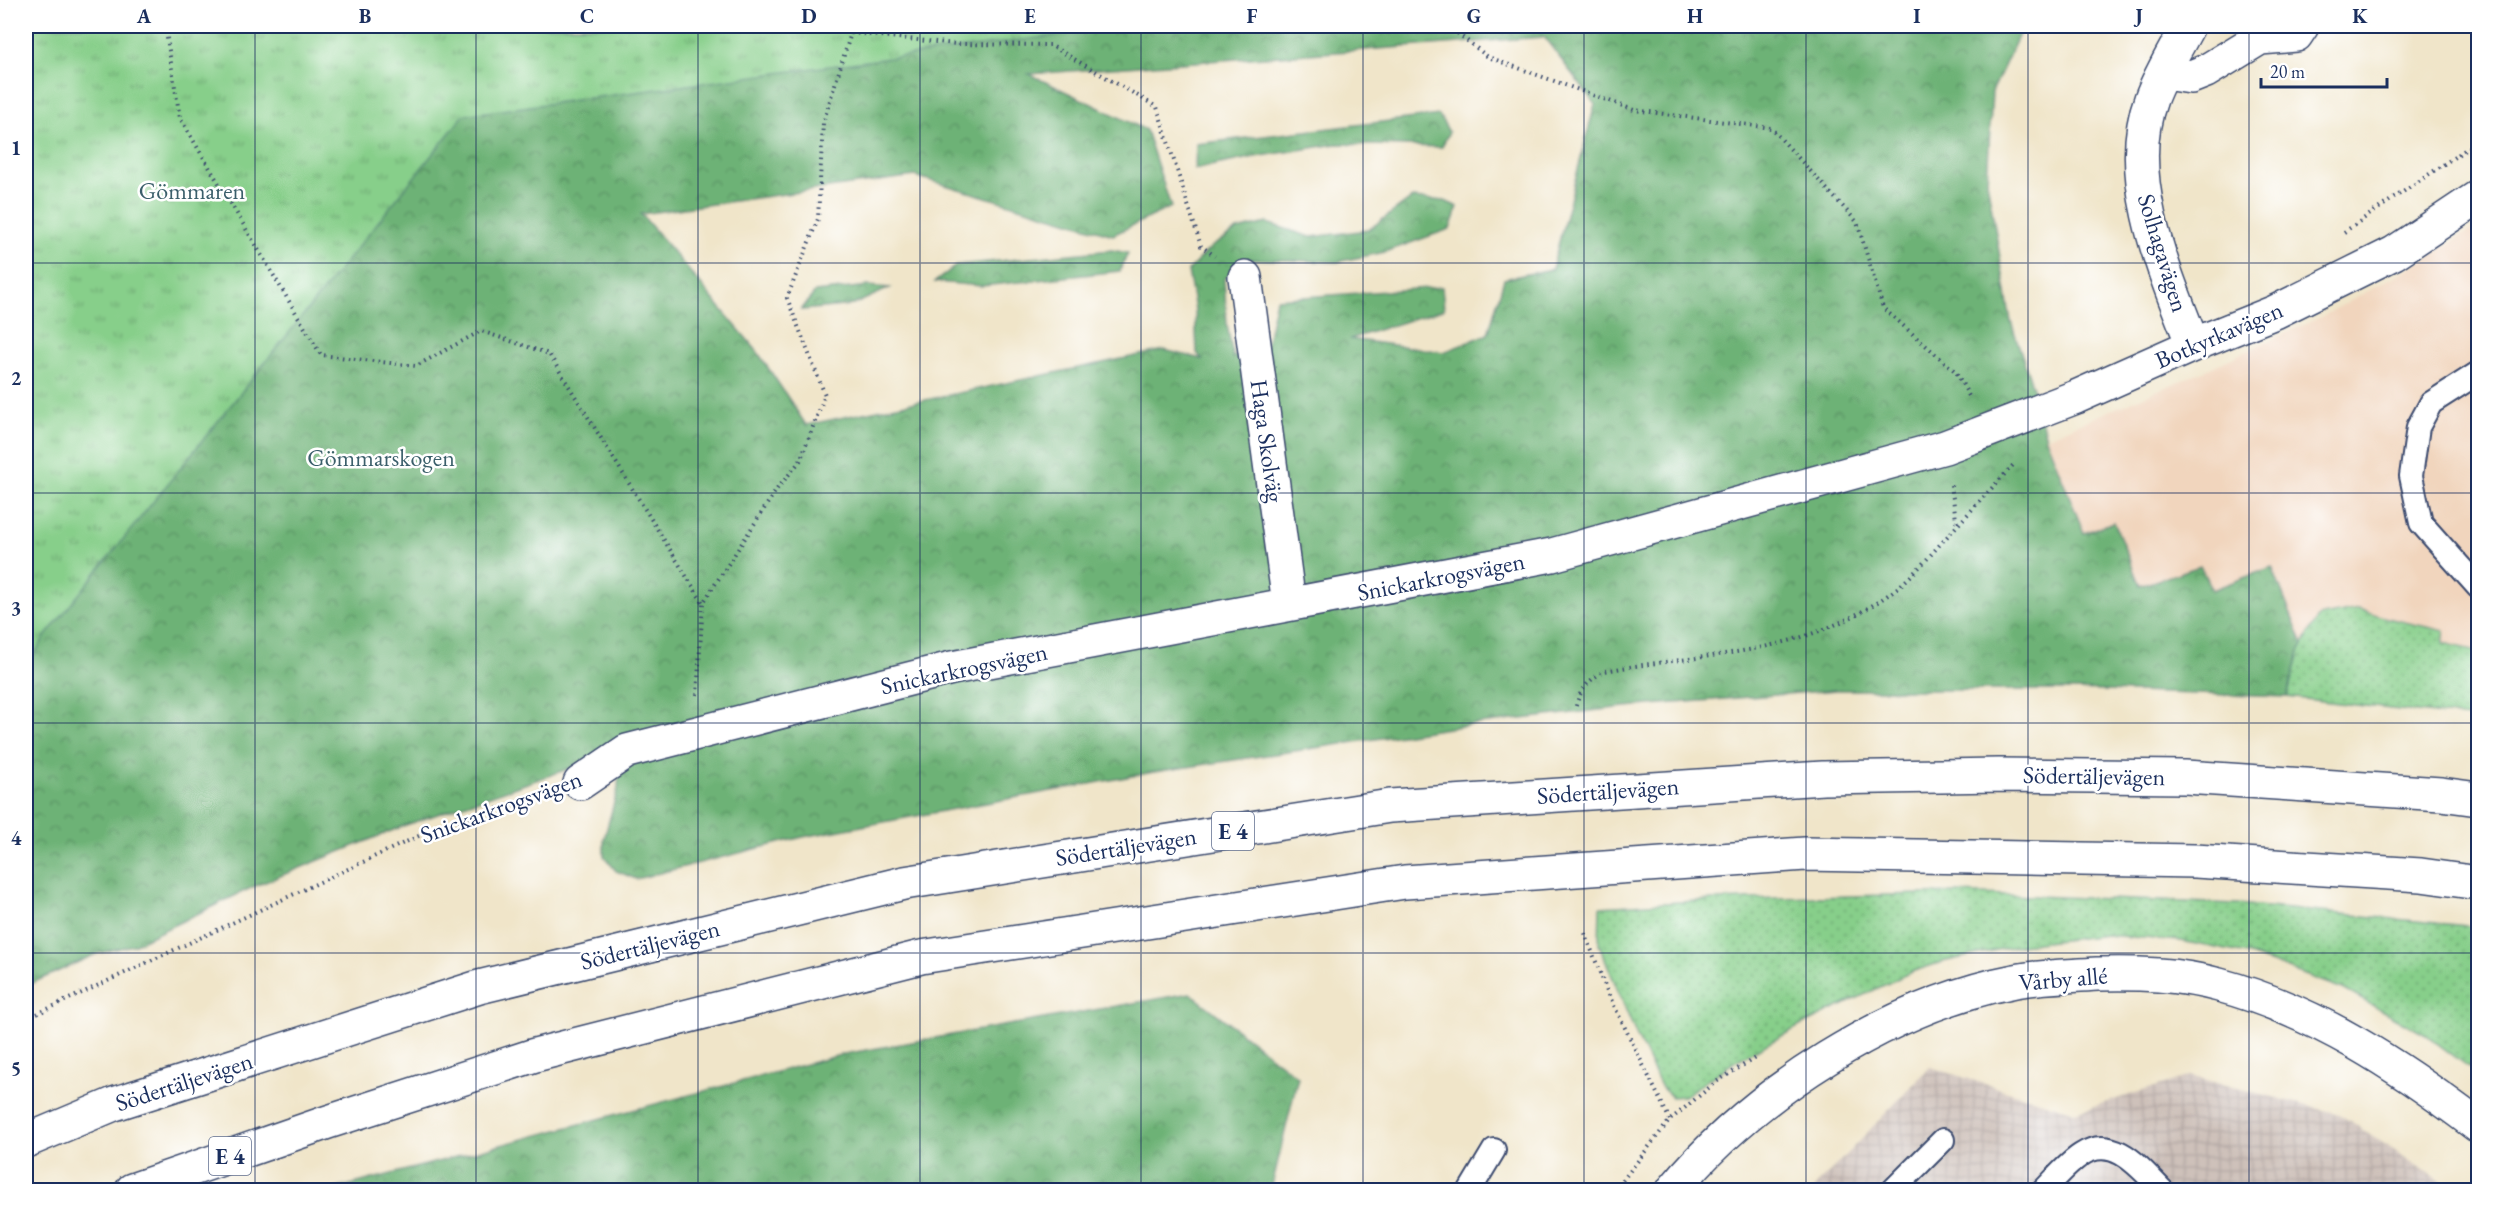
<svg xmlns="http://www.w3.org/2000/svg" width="2504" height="1216" font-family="'EB Garamond',serif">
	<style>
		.built { fill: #f1d5bd }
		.industrial { fill: url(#industrial-grid) }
		.grass { fill: url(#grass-dots); stroke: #517f74; stroke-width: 1.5 }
		.forest { fill: url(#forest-crowns); stroke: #44706a; stroke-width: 1.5; fill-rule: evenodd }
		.park { fill: url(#park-tufts); stroke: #517f74; stroke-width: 1.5 }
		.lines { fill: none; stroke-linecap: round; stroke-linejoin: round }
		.lane-casing { stroke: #3b4a6e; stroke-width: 26 }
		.street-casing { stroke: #3b4a6e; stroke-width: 36 }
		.secondary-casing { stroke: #3b4a6e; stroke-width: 36 }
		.highway-casing { stroke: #3b4a6e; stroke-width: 36 }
		.path { stroke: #3b4a6e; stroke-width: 4; stroke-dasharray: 1.5 4.5; stroke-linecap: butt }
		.lane { stroke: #fff; stroke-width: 22 }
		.street { stroke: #fff; stroke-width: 33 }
		.secondary { stroke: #fff; stroke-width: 33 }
		.highway { stroke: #fff; stroke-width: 33 }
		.grid { fill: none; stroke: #1b2f5e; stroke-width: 1.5; stroke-opacity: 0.55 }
		.labels { text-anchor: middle; stroke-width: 5; stroke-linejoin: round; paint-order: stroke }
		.shield { fill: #fff; stroke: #5f6d8e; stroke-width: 1.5 }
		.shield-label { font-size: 22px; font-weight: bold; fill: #1b2f5e }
		.park-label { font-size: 24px; fill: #3b5f6b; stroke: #fff }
		.street-label { font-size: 24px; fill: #1b2f5e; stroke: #fff }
		.neatline { fill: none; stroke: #1b2f5e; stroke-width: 2 }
		.grid-label { font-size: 20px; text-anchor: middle; font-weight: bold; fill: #1b2f5e }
	</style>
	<defs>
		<pattern id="industrial-grid" width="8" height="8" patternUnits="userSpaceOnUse" patternTransform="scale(1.5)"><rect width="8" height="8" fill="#cec1ba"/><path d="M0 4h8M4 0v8" fill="none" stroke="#b0a6a2"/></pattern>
		<pattern id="grass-dots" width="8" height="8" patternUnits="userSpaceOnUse" patternTransform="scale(1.5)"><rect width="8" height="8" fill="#87cf8a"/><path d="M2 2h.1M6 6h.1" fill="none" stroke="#6ea874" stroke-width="1.8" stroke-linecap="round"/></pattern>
		<pattern id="forest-crowns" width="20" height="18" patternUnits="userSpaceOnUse" patternTransform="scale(1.5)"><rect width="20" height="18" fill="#6db276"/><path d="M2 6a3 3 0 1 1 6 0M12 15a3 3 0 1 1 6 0" fill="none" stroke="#599164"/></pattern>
		<pattern id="park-tufts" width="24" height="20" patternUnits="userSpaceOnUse" patternTransform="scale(1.5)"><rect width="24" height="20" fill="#87cf8a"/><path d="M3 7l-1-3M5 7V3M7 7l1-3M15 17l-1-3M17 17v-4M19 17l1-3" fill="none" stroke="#6ea874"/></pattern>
	</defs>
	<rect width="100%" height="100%" fill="#fff"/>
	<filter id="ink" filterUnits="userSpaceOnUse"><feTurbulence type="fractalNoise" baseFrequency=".0167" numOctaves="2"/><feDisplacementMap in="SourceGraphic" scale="12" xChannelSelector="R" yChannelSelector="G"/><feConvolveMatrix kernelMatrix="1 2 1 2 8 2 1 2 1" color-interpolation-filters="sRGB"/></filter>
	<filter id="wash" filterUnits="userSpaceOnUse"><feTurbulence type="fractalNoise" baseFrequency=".008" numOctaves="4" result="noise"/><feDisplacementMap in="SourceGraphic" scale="24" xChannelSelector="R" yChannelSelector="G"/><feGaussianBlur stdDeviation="1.35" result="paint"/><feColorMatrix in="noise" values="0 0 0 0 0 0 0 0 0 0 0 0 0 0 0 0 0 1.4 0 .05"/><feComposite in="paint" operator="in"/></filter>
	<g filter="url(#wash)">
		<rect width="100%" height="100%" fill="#f0e5c9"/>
		<path class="built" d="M2478,225V719L2323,701L2295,622L2211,590L2200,566L2140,587L2115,523L2084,533L2046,438L2206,370L2323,316L2428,258Z"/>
		<path class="industrial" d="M1930,1067L2075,1112L2190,1076L2339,1114L2454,1190H1812Z"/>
		<path class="grass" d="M2358,609L2387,618L2445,631L2443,643L2478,651V719L2287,697L2299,652L2318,617Z
			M1957,893L2237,904L2478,927V1074L2426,1035L2343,989L2247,954L2181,941L2106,935L2020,945L1942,962L1911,972L1798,1027L1736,1061L1684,1096L1672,1097L1662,1088L1637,1037L1599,944L1600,907L1713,900Z"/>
		<path class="forest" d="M26,26H2023L1992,92L1987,181L2011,322L2033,388L2046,438L2084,533L2114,522L2140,586L2200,566L2212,590L2272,567L2303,645L2299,652L2287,697L2073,690H1836L1625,707L1462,726L1154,772L803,837L636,879L616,871L604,856V839L618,788L620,751L406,825L253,887L133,945L96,954L26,986ZM1544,37L1595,104L1552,269L1504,279L1488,334L1444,352L1350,339L1444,309L1442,287L1276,299L1266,346L1233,357L1227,324L1224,279L1250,259L1337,262L1385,252L1450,229L1458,207L1445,201L1412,198L1368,230L1311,237L1267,223L1237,230L1211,247L1188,271L1195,310L1197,353L1202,359L1164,350L806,425L757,351L641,214L915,176L1113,235L1171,207L1146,130L1029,74Z
			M1439,115L1449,132L1442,147L1336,144L1255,157L1195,169L1196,144Z
			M1112,250L1128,253L1120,271L982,286L935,282L957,265Z
			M868,286L890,288L853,305L801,310L815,292Z
			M1190,993L1298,1077L1271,1190H331L844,1054Z"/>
		<path class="park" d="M26,26H1128L464,115L47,634L26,667Z"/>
	</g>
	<g filter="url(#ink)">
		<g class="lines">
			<g class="lane-casing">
				<path id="lane" d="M2478,373L2431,403L2418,427L2411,476L2421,523L2478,587
					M1470,1190L1494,1150
					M1893,1190L1943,1140
					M2044,1190C2055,1179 2067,1164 2081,1155C2114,1133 2141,1169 2162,1190"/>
			</g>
			<g class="street-casing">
				<path id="street" d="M2188,26C2176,49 2160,74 2151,99C2122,176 2165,273 2193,345
					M2164,73L2191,77L2206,71L2260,38L2296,35L2302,26
					M1245,277L1289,604
					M580,783L627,751L952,668L1552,555L1945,447L2076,397L2193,345L2275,312L2394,253L2478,197"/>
			</g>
			<g class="secondary-casing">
				<path id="secondary" d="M1673,1190C1753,1093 1890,1005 2015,981C2041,976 2070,976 2097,974C2138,973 2179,974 2219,985C2316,1011 2399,1066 2478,1126"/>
			</g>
			<g class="highway-casing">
				<path id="highway" d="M26,1141L114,1104L479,987L904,883L1390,806L1823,778L1999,775L2185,777L2441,794L2478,799
					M132,1190L328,1122L535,1055L921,957L1405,882L1805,854L2195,861L2421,875L2478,883"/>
			</g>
			<path class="path" d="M165,26L180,118L321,355L416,366L481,331L549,354L703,603
				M1448,26L1488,57L1634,110L1771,128L1857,222L1883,308L1956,372L1970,398
				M851,33L956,44L1050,45L1157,107L1201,246L1215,256
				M2344,232L2478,141
				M1951,485L1957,526
				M697,695L703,603L777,489L800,461L825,395L787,298L818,219L823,123L851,33L843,26
				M1576,706C1580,689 1589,680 1604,671C1705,653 1804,657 1892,592C1911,578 1927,559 1943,541C1967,515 1991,489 2015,463
				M1585,933L1607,991L1670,1120
				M26,1019L438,827L545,794
				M1615,1190L1670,1120L1716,1082L1755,1058"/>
			<use href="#lane" class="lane"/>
			<use href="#street" class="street"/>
			<use href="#secondary" class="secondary"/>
			<use href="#highway" class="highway"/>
		</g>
	</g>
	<path class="grid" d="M255,26V1190M476,26V1190M698,26V1190M920,26V1190M1141,26V1190M1363,26V1190M1584,26V1190M1806,26V1190M2028,26V1190M2249,26V1190M26,263H2478M26,493H2478M26,723H2478M26,953H2478"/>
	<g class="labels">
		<g class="shield">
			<rect x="1212" y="812" width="42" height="38" rx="4.5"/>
			<rect x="209" y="1137" width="42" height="38" rx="4.5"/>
		</g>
		<g class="shield-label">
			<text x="1233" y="839">E 4</text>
			<text x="230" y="1164">E 4</text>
		</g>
		<g class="park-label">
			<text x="192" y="199">Gömmaren</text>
			<text x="381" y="466">Gömmarskogen</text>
		</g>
		<g class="street-label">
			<text transform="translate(2163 253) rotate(73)" y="8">Solhagavägen</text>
			<text transform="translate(2219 335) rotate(-23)" y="8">Botkyrkavägen</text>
			<text transform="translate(1267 441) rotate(82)" y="8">Haga Skolväg</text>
			<text transform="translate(1441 577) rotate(-11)" y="8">Snickarkrogsvägen</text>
			<text transform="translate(964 669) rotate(-12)" y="8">Snickarkrogsvägen</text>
			<text transform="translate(2094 776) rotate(1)" y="8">Södertäljevägen</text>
			<text transform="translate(1608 791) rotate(-4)" y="8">Södertäljevägen</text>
			<text transform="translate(501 807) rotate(-20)" y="8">Snickarkrogsvägen</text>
			<text transform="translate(1126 847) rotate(-9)" y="8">Södertäljevägen</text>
			<text transform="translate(650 945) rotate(-14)" y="8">Södertäljevägen</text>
			<text transform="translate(2063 979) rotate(-5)" y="8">Vårby allé</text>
			<text transform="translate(184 1082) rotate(-18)" y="8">Södertäljevägen</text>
		</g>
	</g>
	<rect width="2504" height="1216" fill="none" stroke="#fff" stroke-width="66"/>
	<path d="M2261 78v9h126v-9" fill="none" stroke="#1b2f5e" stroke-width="3"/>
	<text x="2270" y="78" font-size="18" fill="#1b2f5e" stroke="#ffffff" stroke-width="4.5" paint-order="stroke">20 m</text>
	<rect x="33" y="33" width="2438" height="1150" class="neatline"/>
	<g class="grid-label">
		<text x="144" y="23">A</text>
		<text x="365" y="23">B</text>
		<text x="587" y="23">C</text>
		<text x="809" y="23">D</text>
		<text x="1030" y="23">E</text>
		<text x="1252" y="23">F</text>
		<text x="1474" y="23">G</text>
		<text x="1695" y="23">H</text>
		<text x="1917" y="23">I</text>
		<text x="2139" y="23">J</text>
		<text x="2360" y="23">K</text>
		<text x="16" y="155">1</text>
		<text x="16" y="385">2</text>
		<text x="16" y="615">3</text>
		<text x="16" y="845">4</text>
		<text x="16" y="1075">5</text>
	</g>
</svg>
